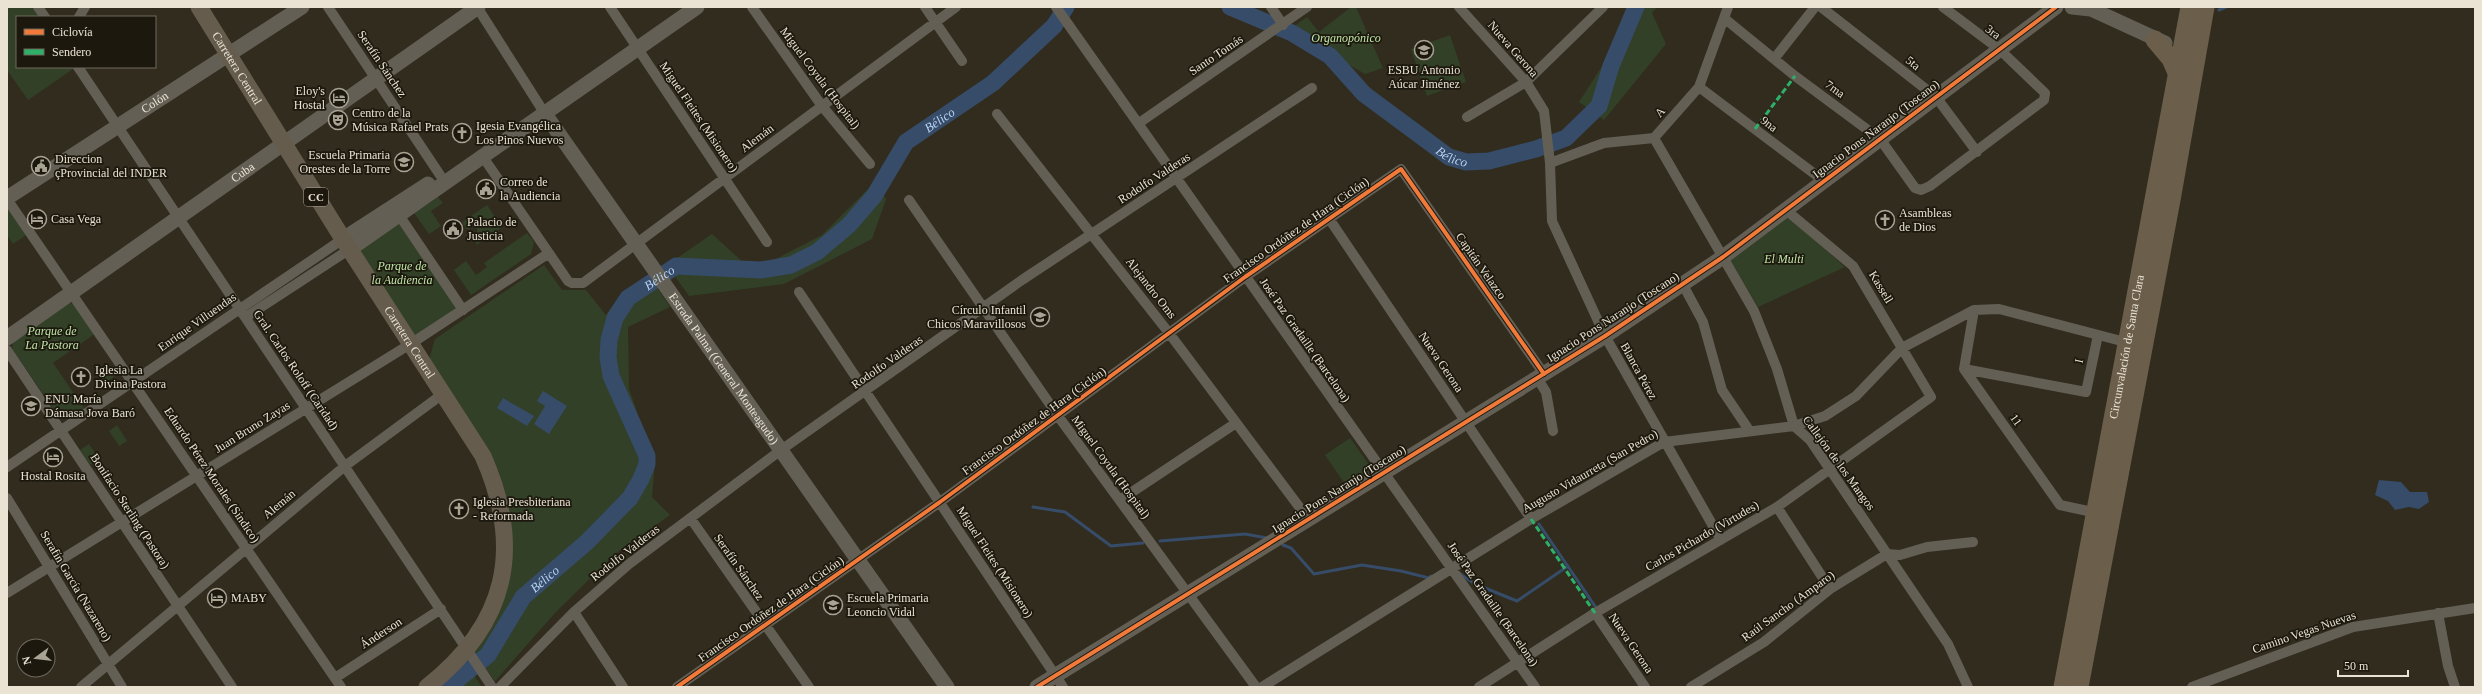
<svg xmlns="http://www.w3.org/2000/svg" width="2482" height="694" font-family="Georgia,serif">
	<style>
		.green { fill: #324027 }
		.water { fill: #364c68 }
		.lines { fill: none; stroke-linecap: round; stroke-linejoin: round }
		.stream { stroke: #364c68; stroke-width: 3 }
		.river { stroke: #364c68; stroke-width: 17 }
		.street { stroke: #635f55; stroke-width: 10 }
		.secondary { stroke: #635f55; stroke-width: 15 }
		.primary { stroke: #655c4d; stroke-width: 17 }
		.highway { stroke: #6b5e4b; stroke-width: 19 }
		.quiet { stroke: #2db169; stroke-width: 3; stroke-dasharray: 6 3; stroke-linecap: butt }
		.cycleway-casing { stroke: #1c180d; stroke-width: 6 }
		.cycleway { stroke: #f17a3a; stroke-width: 4 }
		.labels { text-anchor: middle; stroke-width: 3.5; stroke-linejoin: round; paint-order: stroke }
		.shield { fill: #1c180d; stroke: #aca698; stroke-width: 1 }
		.shield-label { font-size: 11px; font-weight: bold; fill: #eae3d4 }
		.street-label { font-size: 12px; fill: #eae3d4; stroke: #1c180d }
		.park-label { font-size: 12px; font-style: italic; fill: #bfe6a8; stroke: #1c180d }
		.poi-label { font-size: 12px; fill: #eae3d4; stroke: #1c180d; text-anchor: start }
		.water-label { font-size: 13px; font-style: italic; fill: #b9d2f5; stroke: #1c180d }
	</style>
	<rect width="100%" height="100%" fill="#312c1e"/>
	<path class="green" d="M7,7H34L41,17H17V67H76L28,100L7,70Z
		M1351,7H1356L1383,68L1365,74L1289,30L1307,17L1319,32Z
		M1631,7H1657L1652,13L1666,44L1604,120L1579,102L1613,49Z
		M1450,35L1466,82L1427,96L1411,49Z
		M874,183L886,199L872,239L784,284L689,296L667,265L712,234L744,263L770,262L822,235Z
		M438,197L443,203L431,211L441,226L429,234L414,213Z
		M7,204L28,234L13,244L7,235Z
		M487,205L502,227L477,245L473,237L477,234V228L473,227L467,230L462,222Z
		M1788,216L1845,267L1758,307L1729,258Z
		M397,221L457,308L416,338L355,248Z
		M527,233L534,242L531,254L471,295L454,270L466,261L476,275L487,267L484,263Z
		M544,265L562,290H586L606,315L623,291L650,277L670,307L628,327L629,389L655,462L652,497L670,515L615,554L555,613L495,681L473,651L495,619L506,502L499,472L490,451L429,360L435,339Z
		M68,303L77,304L96,333L53,363L84,408L68,419L58,416L12,348L14,339Z
		M108,365L109,367L112,366L118,374L103,384L96,373Z
		M117,425L127,441L119,446L109,431Z
		M1350,438L1375,473L1349,490L1325,455Z
		M89,444L99,459L90,465L80,450Z
		M464,661L482,687H440L443,685Z"/>
	<path class="water" d="M543,391L567,406L549,434L534,424L545,406L537,401Z
		M503,398L534,416L527,426L497,408Z
		M2379,480L2401,482L2410,492H2427L2429,502L2419,509L2409,507L2395,510L2388,501L2375,495Z"/>
	<g class="lines">
		<path class="stream" d="M2219,10L2226,7
			M1033,507L1065,512L1111,546L1143,543
			M1539,524L1597,609
			M1160,541L1245,534L1267,538
			M1283,545L1291,548L1314,574L1362,565L1401,571L1429,578L1431,576
			M1459,573L1475,584L1517,601L1568,566"/>
		<g class="river">
			<path id="s1" d="M1230,7L1292,33L1330,56L1364,94L1449,157L1466,162L1489,161L1536,149L1566,138L1599,106L1611,66L1636,7"/>
			<path id="s2" d="M448,687L488,655L523,597L587,542L630,498L641,479L647,464V456L611,376L608,357L609,340L615,318L628,298L676,266L761,270L791,265L817,252L849,225L874,196L906,142L993,83L1054,26L1066,7"/>
		</g>
		<path class="street" d="M38,7L45,17
			M328,7L440,175
			M477,7L545,114
			M610,7L767,242
			M752,7L822,106L870,164
			M925,7L962,61
			M1056,7L1535,687
			M1271,7L1283,25
			M1459,7L1526,82L1544,111L1550,163L1552,221L1605,336L1721,540
			M1821,7L1936,97L1977,152
			M79,17L85,7
			M1724,18L1795,76L1880,139L1915,188L1921,190L1930,186L2044,100L2045,93L1999,49L1943,7
			M1774,59L1815,7
			M78,67L492,687
			M1699,87L1824,181
			M997,114L1169,333L1309,520
			M1467,117L1526,82L1603,7
			M1139,123L1307,7
			M1654,138L1754,311L1777,369L1794,426L1810,440L1948,644L1968,687
			M483,157L568,281L572,283H583L956,7
			M1550,163L1604,143L1654,138L1699,87L1728,7
			M7,199L341,687
			M909,200L1058,416L1256,687
			M399,215L463,310
			M1330,220L1531,519
			M1682,283L1703,322L1722,390L1749,430
			M799,292L1063,687
			M1974,310L1964,369L2060,505L2097,513
			M246,317L350,249
			M7,350L232,687
			M1964,369L2086,392L2098,335
			M1537,378L1546,392L1553,431
			M7,467L343,239
			M7,498L122,687
			M1120,500L1236,423
			M1777,507L1830,589
			M691,519L809,687
			M7,593L412,343L549,253
			M574,612L623,687
			M1595,613L1645,687
			M2438,613L2448,666L2455,687
			M335,678L441,609
			M81,687L345,466L444,393
			M500,687L574,612L629,564L781,450L1022,280L1312,88
			M677,687L940,502L1245,277L1401,169L1544,374
			M1262,687L1531,519L1664,442L1794,426L1825,416L1856,396L1902,348L1974,310L1999,309L2129,343
			M1479,687L1595,613L1777,507L1931,397L1853,266L1786,210
			M1691,687L1764,642L1830,589L1887,554L1900,555L1927,547L1973,542
			M2192,687L2353,627L2475,608"/>
		<g class="secondary">
			<path d="M2072,7L2091,9L2165,43"/>
			<path id="s3" d="M545,114L947,687"/>
			<path id="s4" d="M7,198L302,7"/>
			<path d="M343,239L428,184"/>
			<path d="M350,249L697,7"/>
			<path id="s5" d="M7,338L478,7"/>
			<path d="M1037,687L1605,336L1723,257L2056,7"/>
		</g>
		<path class="primary" id="s6" d="M199,7L343,239L483,456C524,549 507,624 427,687"/>
		<g class="highway">
			<path d="M2155,40L2171,59L2178,75"/>
			<path id="s7" d="M2063,687L2190,7"/>
			<path d="M2079,687L2171,200L2205,7"/>
		</g>
		<path class="quiet" d="M1755,129L1795,76
			M1531,519L1595,613"/>
		<g class="cycleway-casing">
			<path id="cycleway" d="M677,687L940,502L1245,277L1401,169L1544,374
				M1037,687L1605,336L1723,257L2056,7"/>
		</g>
		<use href="#cycleway" class="cycleway"/>
	</g>
	<defs>
		<g id="school-ring" transform="scale(1)"><circle r="9.5" fill="#1c180d" stroke="#a9a394" stroke-width="1.5"/><path d="M0-5L7-2L0 1L-7-2ZM-4 1L0 2.5L4 1V4Q0 6-4 4Z" fill="#a9a394"/></g>
		<g id="hotel-ring" transform="scale(1)"><circle r="9.5" fill="#1c180d" stroke="#a9a394" stroke-width="1.5"/><path d="M-6-4.5h1.5V1H6V5H4.5V3h-9V5H-6ZM-4 0a1.8 1.8 0 1 1 3.6 0ZM.5 0V-2.5h3Q6-2.5 6 0Z" fill="#a9a394"/></g>
		<g id="theatre-ring" transform="scale(1)"><circle r="9.5" fill="#1c180d" stroke="#a9a394" stroke-width="1.5"/><path d="M-5-5.5Q0-4 5-5.5V0Q5 5 0 6Q-5 5-5 0ZM-3.3-2.5H-1v1.5H-3.3ZM1-2.5H3.3v1.5H1ZM-2.8 1Q0 5.5 2.8 1Z" fill="#a9a394"/></g>
		<g id="church-ring" transform="scale(1)"><circle r="9.5" fill="#1c180d" stroke="#a9a394" stroke-width="1.5"/><path d="M-1.2-6h2.4v3.5h3.3v2.4h-3.3V6h-2.4V-.1h-3.3v-2.4h3.3Z" fill="#a9a394"/></g>
		<g id="civic-ring" transform="scale(1)"><circle r="9.5" fill="#1c180d" stroke="#a9a394" stroke-width="1.5"/><path d="M-.6-6.5H3V-4.5H.6V-3L4-1V1h2V6H-6V1h2V-1L-.6-3ZM-1.2 2.5V6h2.4V2.5Z" fill="#a9a394"/></g>
	</defs>
	<g fill-rule="evenodd">
		<use href="#school-ring" x="1424" y="50"/>
		<use href="#hotel-ring" x="339" y="98"/>
		<use href="#theatre-ring" x="338" y="120"/>
		<use href="#church-ring" x="462" y="133"/>
		<use href="#school-ring" x="404" y="162"/>
		<use href="#civic-ring" x="41" y="166"/>
		<use href="#civic-ring" x="486" y="189"/>
		<use href="#hotel-ring" x="37" y="219"/>
		<use href="#church-ring" x="1885" y="220"/>
		<use href="#civic-ring" x="453" y="229"/>
		<use href="#school-ring" x="1040" y="317"/>
		<use href="#church-ring" x="81" y="377"/>
		<use href="#school-ring" x="31" y="406"/>
		<use href="#hotel-ring" x="53" y="457"/>
		<use href="#church-ring" x="459" y="509"/>
		<use href="#hotel-ring" x="217" y="598"/>
		<use href="#school-ring" x="833" y="605"/>
	</g>
	<g class="labels">
		<rect class="shield" x="304" y="188" width="24" height="18" rx="3"/>
		<g class="shield-label">
			<text x="316" y="201">CC</text>
		</g>
		<g class="street-label">
			<text transform="translate(1993 32) rotate(37)" y="4">3ra</text>
			<text transform="translate(1513 49) rotate(49)" y="4">Nueva Gerona</text>
			<text transform="translate(1216 55) rotate(-34)" y="4">Santo Tomás</text>
			<text transform="translate(1913 63) rotate(38)" y="4">5ta</text>
			<text transform="translate(382 64) rotate(56)" y="4">Serafín Sánchez</text>
			<text dy="4" stroke="none"><textPath href="#s6" startOffset="72">Carretera Central</textPath></text>
			<text transform="translate(820 78) rotate(53)" y="4">Miguel Coyula (Hospital)</text>
			<text transform="translate(1835 89) rotate(36)" y="4">7ma</text>
			<text dy="4" stroke="none"><textPath href="#s4" startOffset="176">Colón</textPath></text>
			<text transform="translate(1660 112) rotate(-48)" y="4">A</text>
			<text transform="translate(699 117) rotate(56)" y="4">Miguel Fleites (Misionero)</text>
			<text transform="translate(1769 124) rotate(37)" y="4">9na</text>
			<text transform="translate(1876 129) rotate(-37)" y="4">Ignacio Pons Naranjo (Toscano)</text>
			<text transform="translate(757 138) rotate(-37)" y="4">Alemán</text>
			<text dy="4" stroke="none"><textPath href="#s5" startOffset="288">Cuba</textPath></text>
			<text transform="translate(1154 178) rotate(-33)" y="4">Rodolfo Valderas</text>
			<text transform="translate(1296 230) rotate(-35)" y="4">Francisco Ordóñez de Hara (Ciclón)</text>
			<text transform="translate(1481 266) rotate(55)" y="4">Capitán Velazco</text>
			<text transform="translate(1881 287) rotate(59)" y="4">Kassell</text>
			<text transform="translate(1151 288) rotate(52)" y="4">Alejandro Oms</text>
			<text transform="translate(1613 317) rotate(-33)" y="4">Ignacio Pons Naranjo (Toscano)</text>
			<text transform="translate(197 322) rotate(-35)" y="4">Enrique Villuendas</text>
			<text transform="translate(1305 340) rotate(55)" y="4">José Paz Gradaille (Barcelona)</text>
			<text dy="4" stroke="none"><textPath href="#s6" startOffset="396">Carretera Central</textPath></text>
			<text dy="4" stroke="none"><textPath href="#s7" startOffset="346">Circunvalación de Santa Clara</textPath></text>
			<text transform="translate(2079 361) rotate(-78)" y="4">I</text>
			<text transform="translate(887 362) rotate(-35)" y="4">Rodolfo Valderas</text>
			<text transform="translate(1441 362) rotate(56)" y="4">Nueva Gerona</text>
			<text dy="4" stroke="none"><textPath href="#s3" startOffset="311">Estrada Palma (General Monteagudo)</textPath></text>
			<text transform="translate(296 370) rotate(56)" y="4">Gral. Carlos Roloff (Caridad)</text>
			<text transform="translate(1639 371) rotate(61)" y="4">Blanca Pérez</text>
			<text transform="translate(2016 420) rotate(55)" y="4">11</text>
			<text transform="translate(1034 421) rotate(-36)" y="4">Francisco Ordóñez de Hara (Ciclón)</text>
			<text transform="translate(252 427) rotate(-32)" y="4">Juan Bruno Zayas</text>
			<text transform="translate(1839 463) rotate(54)" y="4">Callejón de los Mangos</text>
			<text transform="translate(1111 467) rotate(54)" y="4">Miguel Coyula (Hospital)</text>
			<text transform="translate(1590 471) rotate(-30)" y="4">Augusto Vidaurreta (San Pedro)</text>
			<text transform="translate(212 475) rotate(56)" y="4">Eduardo Pérez Morales (Síndico)</text>
			<text transform="translate(1339 489) rotate(-32)" y="4">Ignacio Pons Naranjo (Toscano)</text>
			<text transform="translate(279 504) rotate(-40)" y="4">Alemán</text>
			<text transform="translate(130 511) rotate(57)" y="4">Bonifacio Sterling (Pastora)</text>
			<text transform="translate(1702 536) rotate(-30)" y="4">Carlos Pichardo (Virtudes)</text>
			<text transform="translate(625 553) rotate(-38)" y="4">Rodolfo Valderas</text>
			<text transform="translate(995 562) rotate(57)" y="4">Miguel Fleites (Misionero)</text>
			<text transform="translate(739 567) rotate(55)" y="4">Serafín Sánchez</text>
			<text transform="translate(76 586) rotate(59)" y="4">Serafín García (Nazareno)</text>
			<text transform="translate(1493 604) rotate(55)" y="4">José Paz Gradaille (Barcelona)</text>
			<text transform="translate(1788 606) rotate(-36)" y="4">Raúl Sancho (Amparo)</text>
			<text transform="translate(771 609) rotate(-35)" y="4">Francisco Ordóñez de Hara (Ciclón)</text>
			<text transform="translate(2304 632) rotate(-19)" y="4">Camino Vegas Nuevas</text>
			<text transform="translate(381 633) rotate(-33)" y="4">Ánderson</text>
			<text transform="translate(1631 643) rotate(56)" y="4">Nueva Gerona</text>
		</g>
		<g class="park-label">
			<text x="1346" y="42">Organopónico</text>
			<text x="1784" y="263">El Multi</text>
			<text x="402" y="270">Parque de<tspan x="402" dy="14">la Audiencia</tspan></text>
			<text x="52" y="335">Parque de<tspan x="52" dy="14">La Pastora</tspan></text>
		</g>
		<g class="poi-label">
			<text x="1424" y="74" text-anchor="middle">ESBU Antonio<tspan x="1424" dy="14">Aúcar Jiménez</tspan></text>
			<text x="325" y="95" text-anchor="end">Eloy's<tspan x="325" dy="14">Hostal</tspan></text>
			<text x="352" y="117">Centro de la<tspan x="352" dy="14">Música Rafael Prats</tspan></text>
			<text x="476" y="130">Igesia Evangélica<tspan x="476" dy="14">Los Pinos Nuevos</tspan></text>
			<text x="390" y="159" text-anchor="end">Escuela Primaria<tspan x="390" dy="14">Orestes de la Torre</tspan></text>
			<text x="55" y="163">Direccion<tspan x="55" dy="14">çProvincial del INDER</tspan></text>
			<text x="500" y="186">Correo de<tspan x="500" dy="14">la Audiencia</tspan></text>
			<text x="1899" y="217">Asambleas<tspan x="1899" dy="14">de Dios</tspan></text>
			<text x="51" y="223">Casa Vega</text>
			<text x="467" y="226">Palacio de<tspan x="467" dy="14">Justicia</tspan></text>
			<text x="1026" y="314" text-anchor="end">Círculo Infantil<tspan x="1026" dy="14">Chicos Maravillosos</tspan></text>
			<text x="95" y="374">Iglesia La<tspan x="95" dy="14">Divina Pastora</tspan></text>
			<text x="45" y="403">ENU María<tspan x="45" dy="14">Dámasa Jova Baró</tspan></text>
			<text x="53" y="480" text-anchor="middle">Hostal Rosita</text>
			<text x="473" y="506">Iglesia Presbiteriana<tspan x="473" dy="14">- Reformada</tspan></text>
			<text x="231" y="602">MABY</text>
			<text x="847" y="602">Escuela Primaria<tspan x="847" dy="14">Leoncio Vidal</tspan></text>
		</g>
		<g class="water-label">
			<text dy="5" stroke="none"><textPath href="#s2" startOffset="867">Bélico</textPath></text>
			<text dy="5" stroke="none"><textPath href="#s1" startOffset="271">Bélico</textPath></text>
			<text dy="5" stroke="none"><textPath href="#s2" startOffset="519">Bélico</textPath></text>
			<text dy="5" stroke="none"><textPath href="#s2" startOffset="147">Bélico</textPath></text>
		</g>
	</g>
	<rect width="2482" height="694" fill="none" stroke="#eae3d4" stroke-width="16"/>
	<rect x="16" y="16" width="140" height="52" fill="#1c180d" stroke="#6e695d"/>
	<rect x="24" y="29" width="20" height="6" fill="#f17a3a" stroke="#6e695d"/>
	<text x="52" y="36" font-size="12" fill="#eae3d4">Ciclovía</text>
	<rect x="24" y="49" width="20" height="6" fill="#2db169" stroke="#6e695d"/>
	<text x="52" y="56" font-size="12" fill="#eae3d4">Sendero</text>
	<g transform="translate(36 658) rotate(255)"><circle r="19" fill="#1c180d" stroke="#6e695d"/>
	<path d="M0-3L7 15L0 10L-7 15Z" fill="#a9a394"/>
	<text y="-6" font-size="11" font-weight="bold" text-anchor="middle" fill="#eae3d4">N</text>
	</g>
	<path d="M2338 670v6h70v-6" fill="none" stroke="#eae3d4" stroke-width="2"/>
	<text x="2344" y="670" font-size="12" fill="#eae3d4" stroke="#1c180d" stroke-width="3" paint-order="stroke">50 m</text>
</svg>
